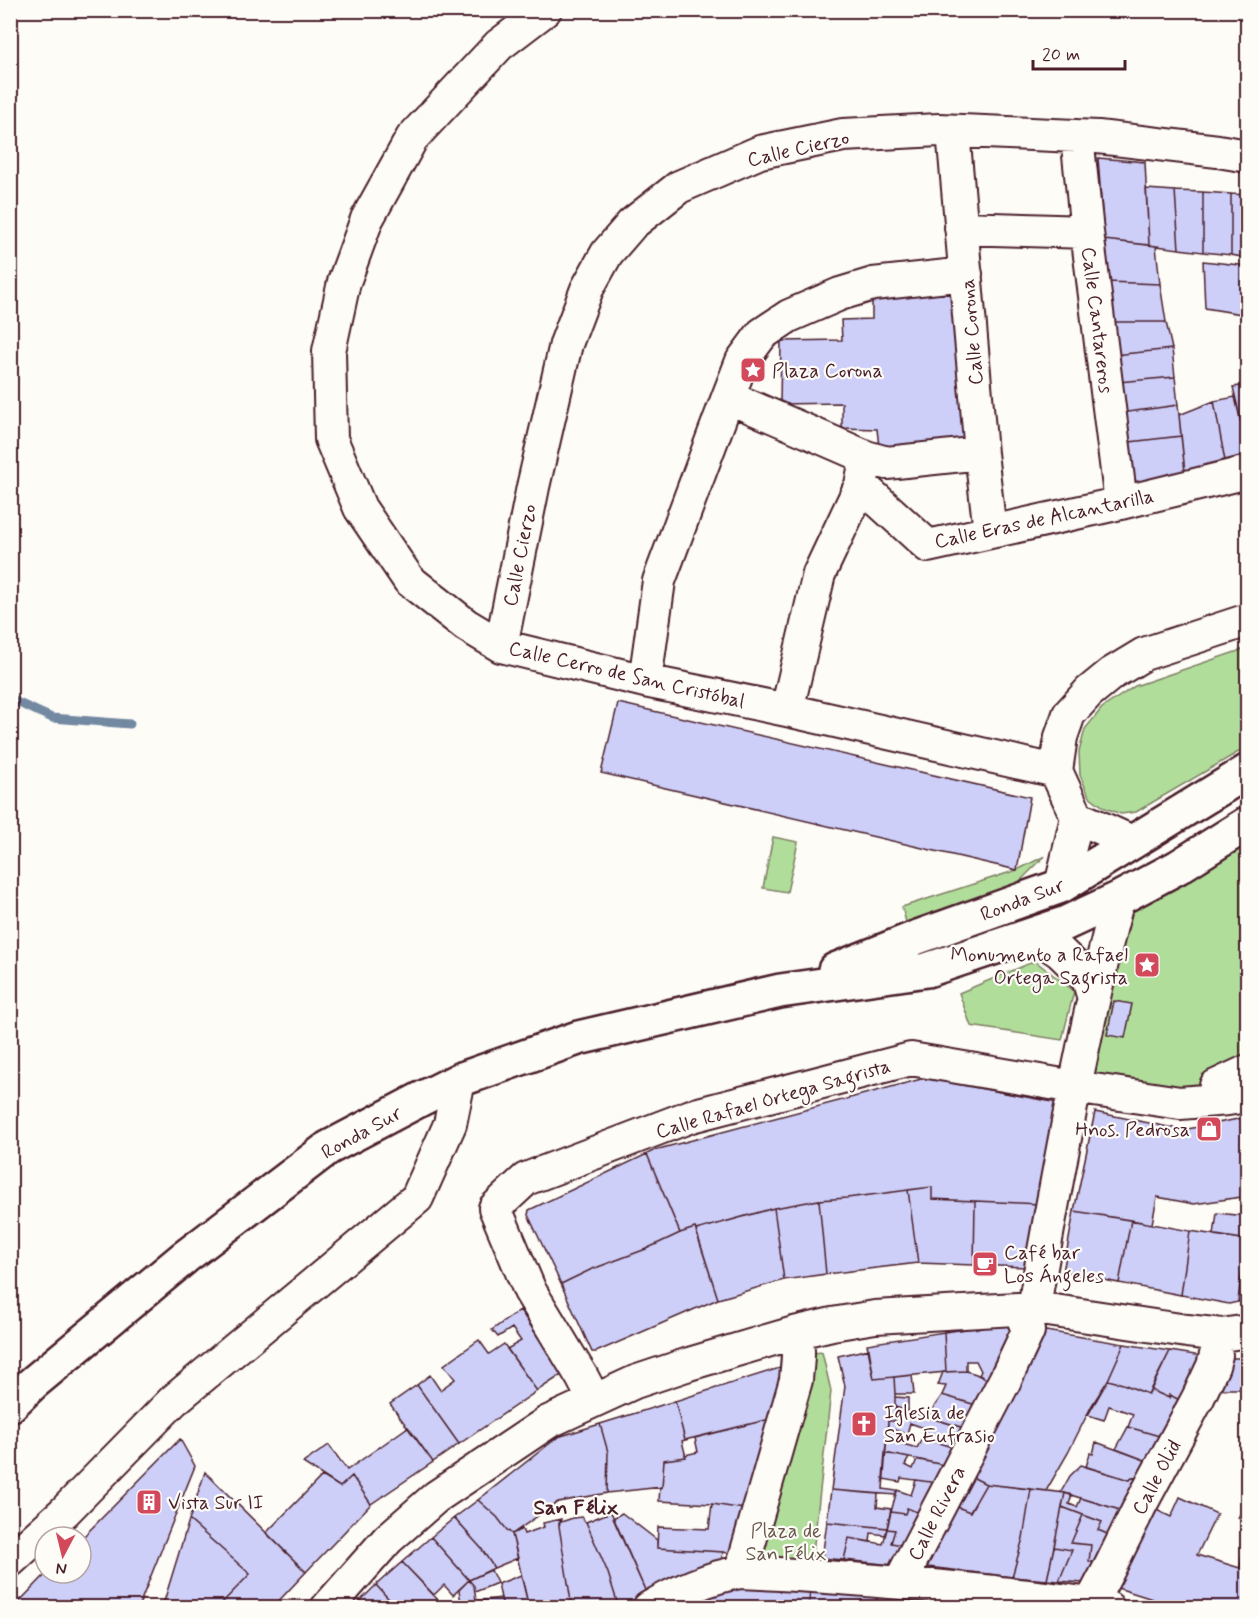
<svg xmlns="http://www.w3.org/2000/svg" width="1258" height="1618" font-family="Mynerve,sans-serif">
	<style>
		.green { fill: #b1dd9b; stroke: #7e7e63; stroke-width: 1.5 }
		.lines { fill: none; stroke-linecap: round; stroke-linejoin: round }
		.stream { stroke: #7389a1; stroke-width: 9 }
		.building { fill: #cdcff8; stroke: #4a1f2b; stroke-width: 1.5 }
		.minor-casing { stroke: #4a1f2b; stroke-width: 36 }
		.major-casing { stroke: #4a1f2b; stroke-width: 38 }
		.minor { stroke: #fdfcf7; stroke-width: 32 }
		.major { stroke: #fdfcf7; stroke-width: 33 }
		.labels { text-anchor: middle; stroke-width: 4.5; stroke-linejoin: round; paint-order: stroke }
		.street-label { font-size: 20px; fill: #4a1f2b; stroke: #fdfcf7 }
		.poi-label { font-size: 20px; fill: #4a1f2b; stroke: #fdfcf7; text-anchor: start }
		.park-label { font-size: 20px; fill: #69584d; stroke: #fdfcf7 }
		.neighbourhood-label { font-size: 21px; font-weight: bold; fill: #4a1f2b; stroke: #fdfcf7 }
	</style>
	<rect width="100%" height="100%" fill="#fdfcf7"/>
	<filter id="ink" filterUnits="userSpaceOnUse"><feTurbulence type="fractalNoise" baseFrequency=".0167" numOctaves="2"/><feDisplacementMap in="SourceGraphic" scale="12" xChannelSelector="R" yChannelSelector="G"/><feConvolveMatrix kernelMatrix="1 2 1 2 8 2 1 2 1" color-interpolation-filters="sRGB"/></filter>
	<g filter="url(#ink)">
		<path class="green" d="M1247,648V747L1136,812L1121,814L1105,808L1089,796L1080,775L1079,752L1085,729L1102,708L1135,686Z
			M773,837L798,842L787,892L763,888Z
			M1247,841L1248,926C1242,935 1242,944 1248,954L1247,1084L1190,1092L1094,1078L1127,913Z
			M1045,856L1022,879L997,897L963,908L906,922L902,907L1017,870Z
			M1035,961L1074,991L1062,1040L971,1026L959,993Z
			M822,1352L831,1391L811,1571L750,1567L804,1354Z"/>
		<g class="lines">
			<path class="stream" d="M10,699L52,718L130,724"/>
		</g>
		<path class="building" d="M1098,158L1145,162L1149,245L1104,240Z
			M1146,189L1175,191L1179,249L1149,245Z
			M1175,191L1203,192V252L1179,249Z
			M1203,192L1231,194V255L1203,252Z
			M1231,194L1248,195V258L1231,255Z
			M1104,240L1156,246L1160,284L1107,282Z
			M1203,261L1248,266V315L1205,308Z
			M1107,282L1160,284L1166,322H1112Z
			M957,288L973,444L880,456L877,429L842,428V403L780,404L781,341L842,340L841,320L872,319V295Z
			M1112,322H1166L1172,349L1114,355Z
			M1172,349L1175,377L1118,382L1114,355Z
			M1175,377L1178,405L1121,413L1118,382Z
			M1248,385V451L1233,387Z
			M1235,397L1248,453L1225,461L1214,401Z
			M1214,401L1225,461L1185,472L1179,415Z
			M1178,405L1181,436L1121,443V413Z
			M1181,436L1185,472L1127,486L1121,443Z
			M618,703L1030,797L1017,870L601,773Z
			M1114,1001L1132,1004L1125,1038L1107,1035Z
			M925,1078L1058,1103L1039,1204L932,1199V1187L847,1198L819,1200L774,1208L696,1230L695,1228L680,1233L647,1154L655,1150Z
			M1095,1112L1183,1130L1248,1117V1196L1194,1204L1157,1197L1152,1224L1074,1211Z
			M647,1154L680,1233L646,1249L590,1270L561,1284L528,1215L529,1210Z
			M932,1187V1199L975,1201L974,1265L918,1263L908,1190Z
			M908,1190L918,1263L826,1274L819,1200L847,1198Z
			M819,1200L826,1274L784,1280L774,1208Z
			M975,1201L1039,1204L1026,1267L974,1265Z
			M774,1208L784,1280L718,1299L696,1230Z
			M1074,1211L1131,1220L1119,1283L1063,1272Z
			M1217,1213L1236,1215L1248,1214V1240L1214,1235Z
			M1131,1220L1190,1231L1181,1295L1119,1283Z
			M695,1228L718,1299L596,1352H592L561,1284L590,1270L646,1249L680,1233Z
			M1190,1231L1248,1240L1238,1302L1229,1304L1181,1295Z
			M1248,1246V1300L1238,1302L1240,1283Z
			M520,1310L563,1374L537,1391L507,1349L521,1341L512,1328L498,1337L492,1330Z
			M1020,1322L994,1383L979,1375L981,1371L976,1361H966V1371L946,1372L944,1332Z
			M1040,1330L1124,1344L1108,1380L1092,1405L1068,1453L1046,1491L986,1484L966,1474Z
			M944,1332L946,1372L874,1379L867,1344Z
			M479,1340L489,1354L504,1344L537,1391L459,1444L417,1385L430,1375L440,1390L455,1379L444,1365Z
			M1124,1344L1170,1351L1148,1394L1123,1384L1108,1380Z
			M869,1349L874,1379L894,1377L895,1394V1421H888L883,1489L897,1491L896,1495L831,1490L845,1386L838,1356Z
			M1170,1351L1208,1357L1187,1403L1169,1395V1398L1151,1390Z
			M1224,1358H1248V1389H1207Z
			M786,1366L774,1418L685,1440L675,1401Z
			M966,1371L976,1374L994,1383L983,1407L942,1395L946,1386L938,1385L943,1372Z
			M912,1375L914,1394H895L894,1377Z
			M1108,1380L1123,1384L1148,1394L1151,1390L1169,1398V1395L1187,1403L1170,1439L1128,1427L1133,1414L1109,1406L1104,1420L1088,1415Z
			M417,1385L459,1444L433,1462L390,1404Z
			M942,1395L983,1407L971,1430L927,1417Z
			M895,1397L908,1398V1411L895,1407Z
			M675,1401L685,1440L682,1441L686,1457L664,1460L662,1487L607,1493L608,1452L600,1424Z
			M895,1407L971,1430L962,1450L922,1438L927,1429L910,1423L907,1434L888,1428V1421H895Z
			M774,1418L751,1510L712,1504L659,1501L660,1487H662L664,1460L686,1457L685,1455L698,1452L695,1438Z
			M600,1424L608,1452L607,1493L558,1502L512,1534L507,1530L497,1517L478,1500L558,1437Z
			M408,1427L433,1462L371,1504L352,1476L340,1487L303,1463L329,1445L347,1470Z
			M1128,1427L1170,1439L1158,1465L1116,1449Z
			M888,1428L907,1434L903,1444L917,1448L922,1438L962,1450L953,1467L885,1453Z
			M180,1439L195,1466L138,1608H13L47,1573H81V1539Z
			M1096,1442L1158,1465L1148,1484L1132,1477L1130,1480L1086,1467L1090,1453L1093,1454Z
			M885,1453L909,1458L905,1465L913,1469L917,1459L953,1467L945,1484L901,1478L900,1482L883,1479Z
			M1081,1465L1130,1480L1132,1477L1148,1484L1133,1514L1061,1492L1070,1476Z
			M205,1472L306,1572L272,1608H217L250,1574L189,1520Z
			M966,1474L986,1484L970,1512L950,1504Z
			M322,1476L340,1487L352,1476L371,1504L306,1572L266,1533Z
			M916,1480L945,1484L929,1517L907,1508L905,1514L891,1512L897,1490L911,1495Z
			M986,1484L1031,1489L1023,1538L1012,1577L919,1566L950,1504L970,1512Z
			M1031,1489L1065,1493L1047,1580L1012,1577L1023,1538Z
			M831,1490L878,1494L877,1507L891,1509L887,1528L827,1522Z
			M1065,1493L1072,1495L1069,1504L1077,1507L1081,1498L1133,1514L1119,1539L1098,1530L1102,1522L1062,1507Z
			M1180,1497L1217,1514L1197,1555L1240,1568L1244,1543L1248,1535V1608H1181L1108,1585L1148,1506L1171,1517Z
			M1248,1499V1520L1238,1518Z
			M478,1500L497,1517L507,1530L512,1534L518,1558L494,1568L481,1548L454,1518Z
			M712,1504L751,1510L742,1556L723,1552L657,1548L658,1527L709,1529Z
			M1062,1507L1083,1515L1071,1543L1091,1545L1089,1561L1104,1567L1095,1584L1059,1581L1072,1550L1054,1547Z
			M907,1508L929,1517L914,1547L891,1543L895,1530L887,1529L891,1512L905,1514Z
			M611,1512L649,1599L626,1608H619L608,1573L586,1522Z
			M622,1513L657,1540V1548L723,1552L720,1572L649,1599L613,1518Z
			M1083,1515L1102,1522L1098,1530L1119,1539L1104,1567L1089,1561L1091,1545L1071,1543Z
			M582,1517L585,1522H586L608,1573L619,1608H572L559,1526V1523L561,1522L573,1518Z
			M454,1518L481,1548L494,1568L469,1580L431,1537Z
			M561,1519L559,1526L572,1608H529L512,1534L522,1529L524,1534L544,1527L543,1523Z
			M189,1520L250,1574L217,1608H162Z
			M827,1522L887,1528L885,1535L871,1533L870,1542L849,1538L844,1560L822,1558Z
			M887,1529L895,1530L891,1543L914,1547L903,1566L844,1560L849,1538L883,1544Z
			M431,1537L469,1580L453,1595L444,1585L434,1595L402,1562Z
			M1054,1547L1072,1550L1059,1581L1047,1580Z
			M402,1562L442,1604V1606L440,1608H397L376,1585Z
			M491,1570L497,1583L475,1592L474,1586L469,1580Z
			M521,1575L529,1608H503L498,1584Z
			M735,1577L810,1584L809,1607L704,1608L677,1606Z
			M469,1580L474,1586L477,1608H443L442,1606L461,1603L459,1590Z
			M810,1584L877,1590L876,1608H789V1606L809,1607Z
			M376,1585L397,1608H353Z
			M877,1590L897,1592L899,1608H876Z
			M897,1592L918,1594L919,1608H899Z
			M918,1594L947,1595L948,1608H919Z
			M501,1598L503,1608H477L476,1601Z"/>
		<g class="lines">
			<g class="minor-casing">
				<path id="minor" d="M545,10L499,45L412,138L367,219L344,282L329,351L331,439L360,508L409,580L466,625L501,646L645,681L787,710L1056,771
					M953,131L981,453L990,532
					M1077,136L1087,232L1121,503
					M961,228L1087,232
					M966,274L873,284L840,294L789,316L762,334L742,361L728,397L866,457L887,463L981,453
					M861,485L928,546L1121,503L1248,472
					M501,646L533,487L566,344L587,289L607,253L632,224L679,187L760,152L843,135L939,130L1098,137L1218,151L1248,156
					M645,681L659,581L728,397
					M787,710L819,574L861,485L865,464
					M1077,817L1132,842
					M1061,886L1077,817L1056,771L1061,737L1069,714L1089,692L1111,674L1144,654L1248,620
					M1034,934L1060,952L1088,979L1093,995
					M1214,1100V1094L1216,1086L1248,1071
					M1035,1308L1037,1289C1061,1158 1084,1027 1118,899
					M594,1400L582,1377L530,1291L495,1208L526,1179L691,1116L911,1059L1074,1087L1180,1103L1228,1099L1248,1096
					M10,1561L64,1512L173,1401L417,1198L450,1124L459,1080
					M741,1572L796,1380C797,1364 801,1347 794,1333
					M903,1576L1005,1380L1028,1331L1024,1320
					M1093,1599L1110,1567L1141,1504L1198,1398L1213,1366L1216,1355
					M327,1608L388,1539L436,1497L548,1422L635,1382L689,1364L794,1333L832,1324L875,1317L1035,1308L1187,1331L1222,1335L1248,1331
					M649,1608C674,1593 712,1576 741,1572C826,1576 910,1583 994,1592C1031,1597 1071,1599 1108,1608"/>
			</g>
			<g class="major-casing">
				<path id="major" d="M835,970L918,937L1061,886L1248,771
					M10,1405L33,1383L185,1257L328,1148L421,1099L459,1080L578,1038L780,991L927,970L1064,924L1118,899L1178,867L1248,823"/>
			</g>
			<use href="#minor" class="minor"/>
			<use href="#major" class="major"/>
		</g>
	</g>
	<defs>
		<g id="sight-square" transform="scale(1.35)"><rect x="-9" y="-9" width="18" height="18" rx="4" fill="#d1495b" stroke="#fdfcf7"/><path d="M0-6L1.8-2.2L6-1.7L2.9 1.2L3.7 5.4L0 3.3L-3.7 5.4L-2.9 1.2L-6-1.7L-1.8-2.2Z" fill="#fff"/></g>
		<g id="shop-square" transform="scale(1.35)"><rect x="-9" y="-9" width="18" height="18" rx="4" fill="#d1495b" stroke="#fdfcf7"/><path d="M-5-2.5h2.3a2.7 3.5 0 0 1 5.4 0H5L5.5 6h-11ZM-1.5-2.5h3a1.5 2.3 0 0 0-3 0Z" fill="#fff"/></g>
		<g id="cafe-square" transform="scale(1.35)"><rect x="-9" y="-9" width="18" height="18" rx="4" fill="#d1495b" stroke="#fdfcf7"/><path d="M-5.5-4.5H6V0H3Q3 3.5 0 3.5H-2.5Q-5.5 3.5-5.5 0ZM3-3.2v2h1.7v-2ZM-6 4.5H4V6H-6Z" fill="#fff"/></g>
		<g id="church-square" transform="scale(1.35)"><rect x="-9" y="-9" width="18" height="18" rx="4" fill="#d1495b" stroke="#fdfcf7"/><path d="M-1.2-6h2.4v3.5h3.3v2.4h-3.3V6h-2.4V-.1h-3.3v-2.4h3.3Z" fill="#fff"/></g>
		<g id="building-square" transform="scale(1.35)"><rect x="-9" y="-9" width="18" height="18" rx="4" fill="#d1495b" stroke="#fdfcf7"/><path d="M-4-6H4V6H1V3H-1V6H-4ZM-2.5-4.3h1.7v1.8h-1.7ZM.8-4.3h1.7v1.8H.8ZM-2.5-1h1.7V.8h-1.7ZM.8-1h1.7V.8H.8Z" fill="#fff"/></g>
	</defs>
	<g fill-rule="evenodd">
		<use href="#sight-square" x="753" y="370"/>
		<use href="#sight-square" x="1147" y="965"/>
		<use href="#shop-square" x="1209" y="1129"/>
		<use href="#cafe-square" x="985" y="1264"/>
		<use href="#church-square" x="864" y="1424"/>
		<use href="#building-square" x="149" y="1502"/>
	</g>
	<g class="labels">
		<g class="street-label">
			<text transform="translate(798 148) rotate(-13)" y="7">Calle Cierzo</text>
			<text transform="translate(1098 320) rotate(83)" y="7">Calle Cantareros</text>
			<text transform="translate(971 332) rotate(-95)" y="7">Calle Corona</text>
			<text transform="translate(1044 518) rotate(-12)" y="7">Calle Eras de Alcantarilla</text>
			<text transform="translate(519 555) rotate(-79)" y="7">Calle Cierzo</text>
			<text transform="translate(627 674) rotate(13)" y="7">Calle Cerro de San Cristóbal</text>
			<text transform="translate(1022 899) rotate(-21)" y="7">Ronda Sur</text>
			<text transform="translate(773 1098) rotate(-16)" y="7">Calle Rafael Ortega Sagrista</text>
			<text transform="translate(361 1132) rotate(-29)" y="7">Ronda Sur</text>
			<text transform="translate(1156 1477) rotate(-62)" y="7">Calle Olid</text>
			<text transform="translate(936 1513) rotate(-63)" y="7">Calle Rivera</text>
		</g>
		<g class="poi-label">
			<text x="772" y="377">Plaza Corona</text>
			<text x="1128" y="961" text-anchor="end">Monumento a Rafael<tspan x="1128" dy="23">Ortega Sagrista</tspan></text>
			<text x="1190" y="1136" text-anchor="end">Hnos. Pedrosa</text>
			<text x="1004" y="1259">Café bar<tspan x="1004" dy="23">Los Ángeles</tspan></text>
			<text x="884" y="1419">Iglesia de<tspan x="884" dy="23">San Eufrasio</tspan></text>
			<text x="168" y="1509">Vista Sur II</text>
		</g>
		<g class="park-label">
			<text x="786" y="1537">Plaza de<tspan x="786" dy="23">San Félix</tspan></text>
		</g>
		<g class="neighbourhood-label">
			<text x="576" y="1514">San Félix</text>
		</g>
	</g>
	<rect width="1258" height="1618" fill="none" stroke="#fdfcf7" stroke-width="36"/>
	<rect x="18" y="18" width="1222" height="1582" fill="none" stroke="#4a1f2b" stroke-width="2" filter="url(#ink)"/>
	<g transform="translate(63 1555) rotate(187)"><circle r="28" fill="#fdfcf7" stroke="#b5a4a5" stroke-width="1.5"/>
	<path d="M0-4.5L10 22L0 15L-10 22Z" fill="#d1495b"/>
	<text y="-9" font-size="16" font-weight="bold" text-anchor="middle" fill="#4a1f2b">N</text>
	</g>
	<path d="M1033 60v9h92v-9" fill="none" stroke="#4a1f2b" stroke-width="3"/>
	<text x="1042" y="60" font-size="18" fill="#4a1f2b" stroke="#fdfcf7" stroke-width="4.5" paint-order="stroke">20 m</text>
</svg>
